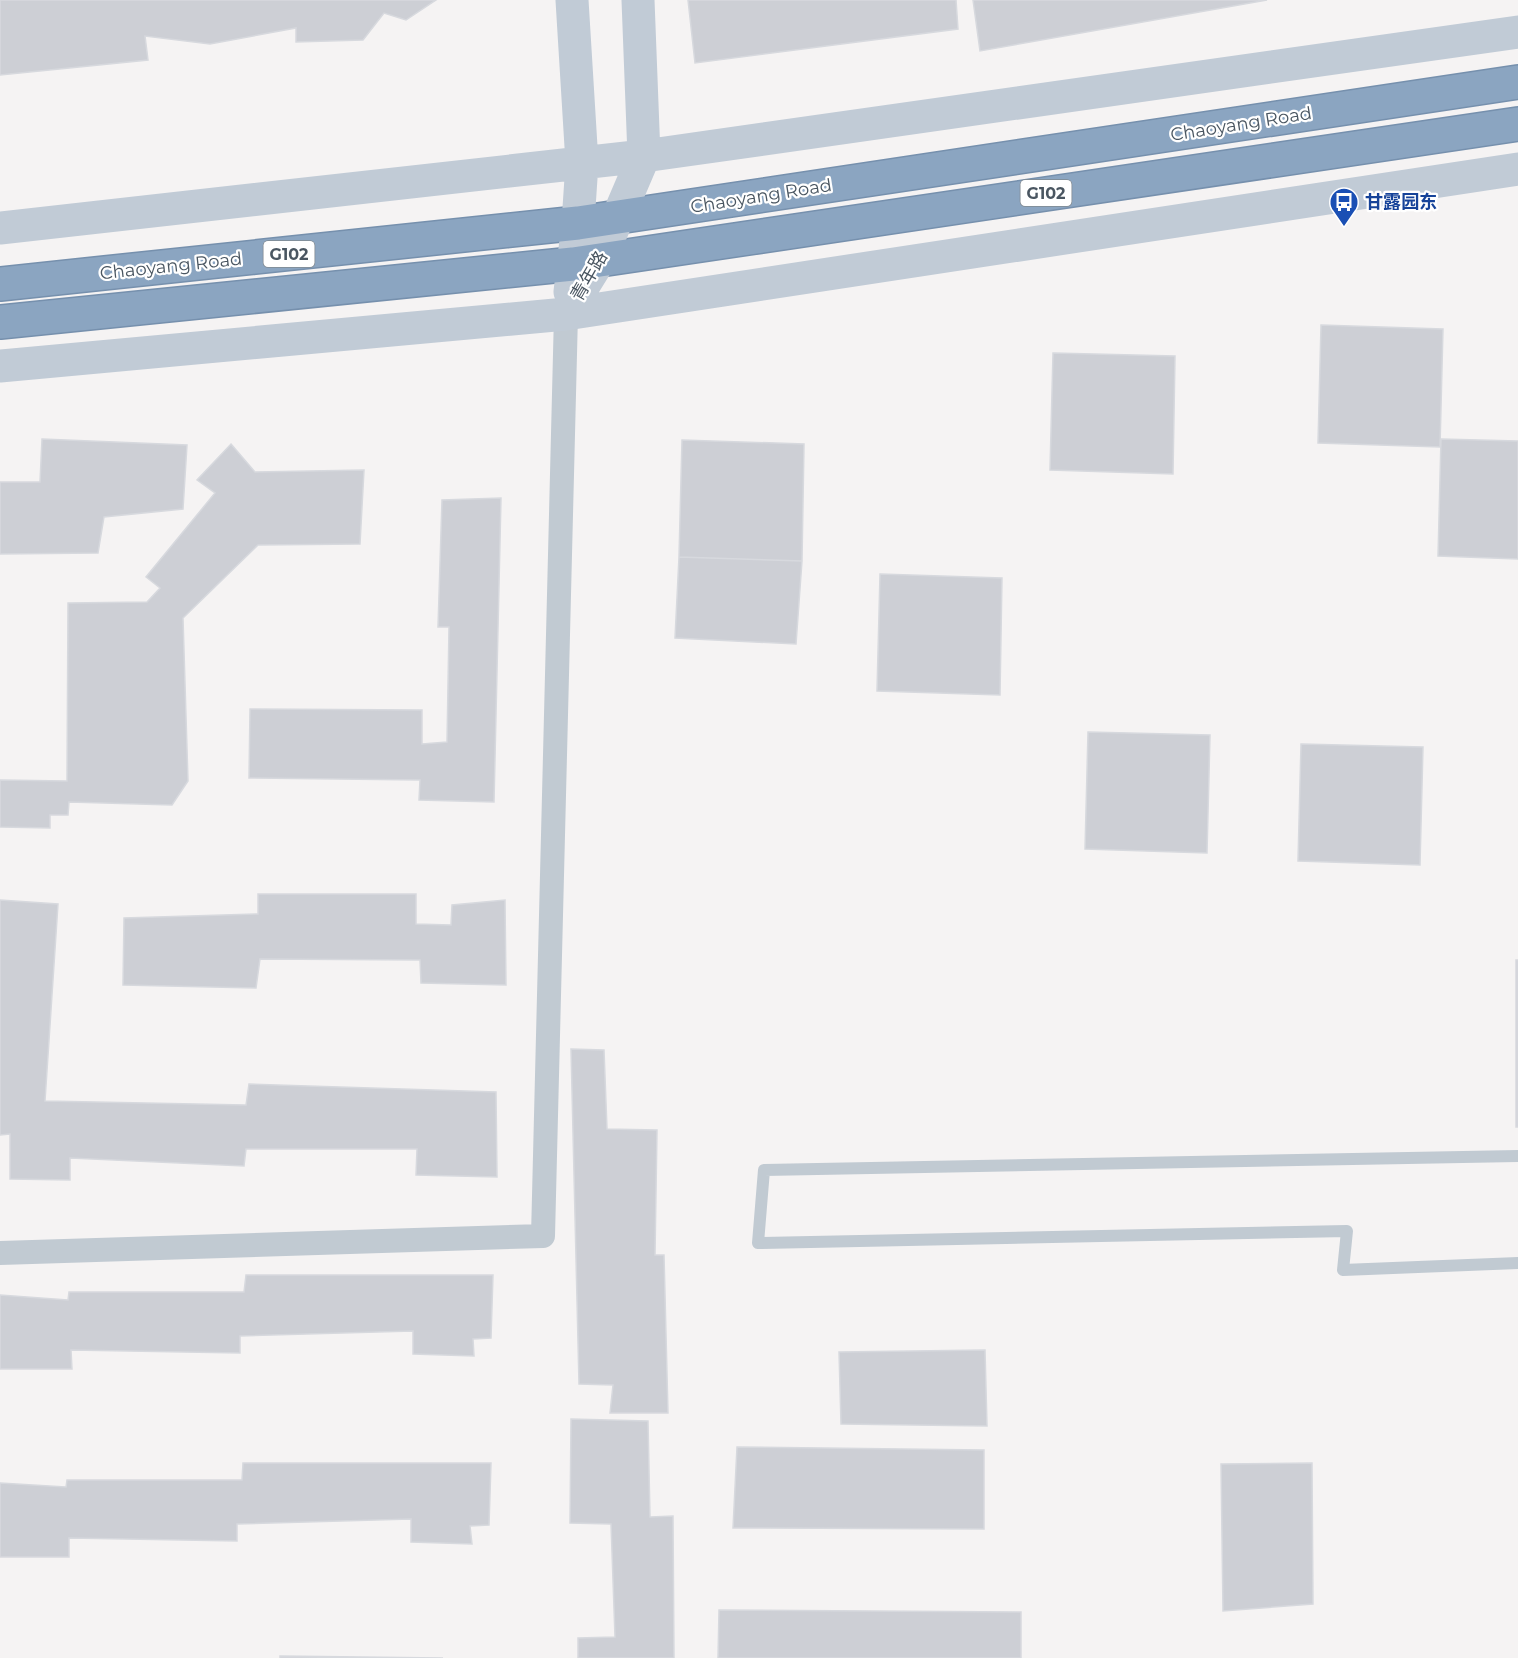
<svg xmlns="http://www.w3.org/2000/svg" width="1518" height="1658" font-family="Montserrat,'Noto Sans SC',sans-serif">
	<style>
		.building { fill: #cdcfd5; stroke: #d7d9de; stroke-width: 1.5 }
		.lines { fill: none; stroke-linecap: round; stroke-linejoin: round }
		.highway-casing { stroke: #7690ad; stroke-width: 36 }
		.lane { stroke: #c1cad2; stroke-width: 12 }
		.street { stroke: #c1cad2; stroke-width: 24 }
		.secondary { stroke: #c1cbd6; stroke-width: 33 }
		.highway { stroke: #8ba5c1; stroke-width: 33 }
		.labels { text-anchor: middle; stroke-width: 4.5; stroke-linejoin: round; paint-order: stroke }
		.shield { fill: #fff; stroke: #808990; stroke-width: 1.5 }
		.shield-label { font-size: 16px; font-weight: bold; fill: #4a5661 }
		.street-label { font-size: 18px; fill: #4a5661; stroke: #fff }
		.transit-label { font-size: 18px; font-weight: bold; fill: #164399; stroke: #fff; text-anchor: start }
	</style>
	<rect width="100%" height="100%" fill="#f5f3f3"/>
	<path class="building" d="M0,0H436L406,20L384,13L363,40L296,42V28L210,44L145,36L148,60L0,75Z
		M688,0H956L958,29L695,63Z
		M973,0H1267L980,51Z
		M1321,325L1443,329L1440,447L1318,443Z
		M1053,353L1175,356L1173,474L1050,470Z
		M42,439L187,445L183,509L104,517L98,553L0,554V482H40Z
		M1441,439L1518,441V559L1438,556Z
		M682,440L804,444L802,561L679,557Z
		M231,444L255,472L364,470L360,544L258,545L183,618L188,781L172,805L69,802L68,815H50V828L0,827V780L67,781L68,603L147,602L160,588L146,577L215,493L197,480Z
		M501,498L494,802L419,800L420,780L249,778L250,709L422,710V744L447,742L449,627H438L442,500Z
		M679,557L802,561L796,644L675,638Z
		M880,574L1002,578L1000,695L877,691Z
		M1088,732L1210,735L1207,853L1085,849Z
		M1301,744L1423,747L1420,865L1298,861Z
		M258,894H416V924L451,925L452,905L505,900L506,985L421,983L420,960L260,959L256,988L123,985L124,918L258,914Z
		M0,900L58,904L45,1101L246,1105L249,1084L496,1092L497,1177L416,1175L417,1149H246L244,1166L70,1158V1180L10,1179V1134L0,1135Z
		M1516,960H1518V1127H1516Z
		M571,1049L604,1050L607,1129L657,1130L655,1255H664L668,1413H610L613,1385L579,1384Z
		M246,1275H493L491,1338L473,1339L474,1356L413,1354V1331L240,1336V1353L71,1350L72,1369H0V1295L68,1300L69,1292H244Z
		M985,1350L987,1426L841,1424L839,1352Z
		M571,1419L648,1421L650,1517L673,1516L674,1658H578V1638L615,1637L611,1524L570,1523Z
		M737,1447L984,1450V1529L733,1528Z
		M243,1463H491L489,1525L470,1526L472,1544L411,1542V1519L237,1524V1541L69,1538V1557H0V1483L66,1487L67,1480H242Z
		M1312,1463L1313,1604L1223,1611L1221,1464Z
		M719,1610L1021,1612V1658H718Z
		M280,1656L443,1658H280Z"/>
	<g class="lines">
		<g class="highway-casing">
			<path id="highway" d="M0,284L578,223L1518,82
				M0,322L573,264L1518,124"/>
		</g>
		<path class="lane" d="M1518,1156L764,1170L758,1243L1347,1231L1343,1270L1518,1263"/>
		<path class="street" d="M0,1253L543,1236L566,314"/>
		<path class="secondary" d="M0,228L644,156L1518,32
			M570,292L578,223L582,163L572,0
			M566,314L600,259L644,156L638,0
			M0,366L566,314L1518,169"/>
		<use href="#highway" class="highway"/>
	</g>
	<defs>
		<g id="bus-pin" transform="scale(1.5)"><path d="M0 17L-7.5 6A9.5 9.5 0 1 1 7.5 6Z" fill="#1a4fb4" stroke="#fff"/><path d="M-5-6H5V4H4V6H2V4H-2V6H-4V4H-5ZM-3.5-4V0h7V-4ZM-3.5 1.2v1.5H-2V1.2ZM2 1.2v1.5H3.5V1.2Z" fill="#fff"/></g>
	</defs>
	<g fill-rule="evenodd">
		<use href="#bus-pin" x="1344" y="202"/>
	</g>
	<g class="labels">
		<g class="shield">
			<rect x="1020.5" y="180" width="51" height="26" rx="4.5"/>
			<rect x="263.5" y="241" width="51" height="26" rx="4.5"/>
		</g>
		<g class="shield-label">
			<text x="1046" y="199">G102</text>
			<text x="289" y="260">G102</text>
		</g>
		<g class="street-label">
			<text transform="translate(1241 124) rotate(-9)" y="6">Chaoyang Road</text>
			<text transform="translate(761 196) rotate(-9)" y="6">Chaoyang Road</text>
			<text transform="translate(171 266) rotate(-6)" y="6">Chaoyang Road</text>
			<text transform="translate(589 276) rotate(-60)" y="6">青年路</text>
		</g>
		<g class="transit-label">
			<text x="1365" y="208">甘露园东</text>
		</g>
	</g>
</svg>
